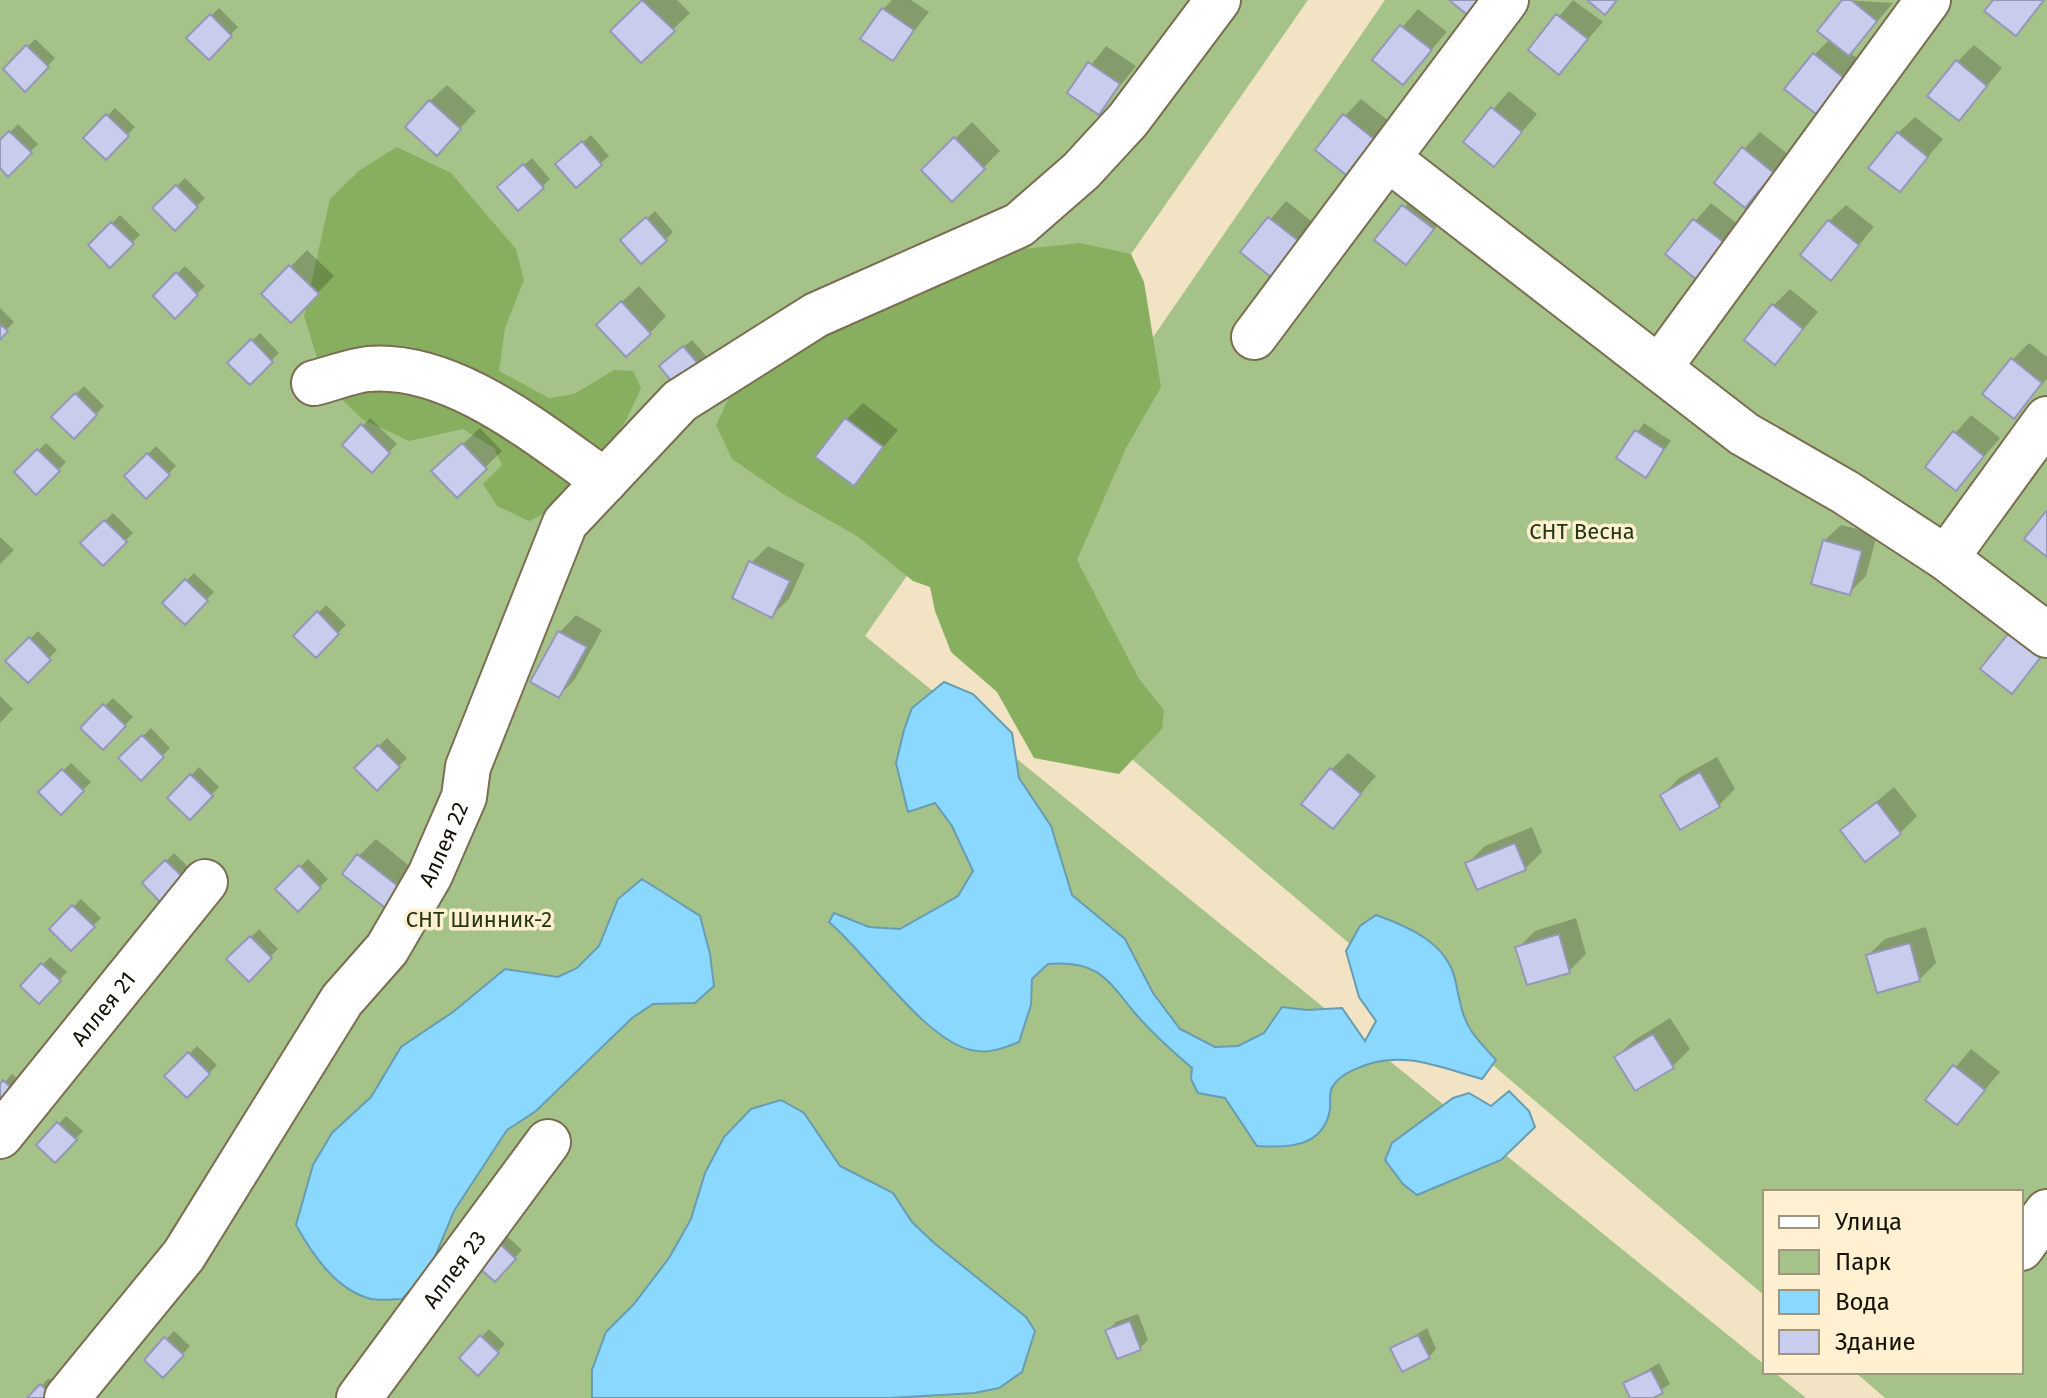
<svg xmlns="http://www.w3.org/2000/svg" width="2047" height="1398" font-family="'Fira Sans',sans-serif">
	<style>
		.green { fill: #a5c388 }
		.forest { fill: #88af5f }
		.water { fill: #8bd8fe; stroke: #689cb3; stroke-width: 2 }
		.shadow { fill: #0003 }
		.building { fill: #c9cded; stroke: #9497b6; stroke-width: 2 }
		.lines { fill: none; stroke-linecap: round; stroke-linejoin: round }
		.minor-casing { stroke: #7a6d51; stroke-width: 48 }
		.minor { stroke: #fff; stroke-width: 44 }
		.labels { text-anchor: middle; stroke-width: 7; stroke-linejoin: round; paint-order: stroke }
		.park-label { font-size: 22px; fill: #263614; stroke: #fef0d0 }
		.street-label { font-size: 22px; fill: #151005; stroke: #fef0d0 }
	</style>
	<rect width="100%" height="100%" fill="#f1e3c3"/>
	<path class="green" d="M0,0H1308L865,636L1765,1365V1372H1774L1806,1398H0Z
		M1385,0H2047V1398H1885L1855,1372H2021V1192H1765V1296L962,615Z"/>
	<path class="forest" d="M397,147L451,173L516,249L524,280L505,328L499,371L549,398L574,394L614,370L633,371L641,388C615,446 589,494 529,521L497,506L483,484L502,465L494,448L463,429L409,441L362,419L325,383L304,316L330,199L360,170Z
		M1080,243L1131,254L1144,282L1161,387L1126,448L1077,560L1139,679L1164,710L1162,729L1119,774L1034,758L997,692L951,652L935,611L930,587L913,581L857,536L783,494L732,459L716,425L733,389L785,349L1024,249Z"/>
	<path class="water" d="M944,682L973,694L1012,733L1019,778L1051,826L1072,895L1125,939L1153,993L1180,1029L1215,1047L1238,1046L1264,1033L1282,1007L1307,1010L1342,1008L1365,1041L1376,1021L1359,997L1346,951L1360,926L1376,915C1407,926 1446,942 1455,979C1459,996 1461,1016 1472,1032C1479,1042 1488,1051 1496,1060L1482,1079C1441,1068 1404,1050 1363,1066C1351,1071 1340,1075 1333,1086C1328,1092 1331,1102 1330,1109C1324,1148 1286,1148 1257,1146L1225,1098L1198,1093L1191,1079L1192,1068C1172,1051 1151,1032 1134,1012C1106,977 1096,960 1048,964L1032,979L1031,1005L1019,1042C1002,1049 988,1054 971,1050C925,1040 867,954 829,922L834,913L869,927L900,929L958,896L973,871L952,826L935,803L908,812L896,763L904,730L912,708Z
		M642,879L700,916L710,954L714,986L695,1003L653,1004L632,1018L536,1111L507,1130L454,1211L429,1271L402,1299C393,1299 380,1301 371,1299C336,1290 312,1254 296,1225L313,1165L332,1133L371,1097L401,1047L453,1012L505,969L558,977L577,968L599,946L618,899Z
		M1509,1091L1529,1111L1535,1127L1501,1160L1417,1195L1403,1184L1385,1160L1392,1143L1453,1098L1469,1093L1491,1106Z
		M781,1100L804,1113L840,1166L893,1193L912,1222L934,1243L1026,1317L1035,1331L1022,1372L999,1388L974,1393L890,1398H592V1370L606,1332L634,1304L669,1258L691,1219L705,1173L724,1137L751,1109Z"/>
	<path class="shadow" d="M644,0H677L690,13L641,60L613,31Z
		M892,0H911L929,12L893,58L883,9Z
		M1573,0L1603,22L1559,72L1531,49Z
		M1845,0L1893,3L1850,53L1860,60L1816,111L1814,55L1830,39Z
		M219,8L238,27L209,57L189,38Z
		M1418,9L1447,32L1403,82L1374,60Z
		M35,39L55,58L26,89L6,69Z
		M1974,45L2002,68L1959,119L1957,62Z
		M1106,46L1136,66L1099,112L1070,92Z
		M447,85L476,111L453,136L430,101Z
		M1509,91L1537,114L1494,165L1465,142Z
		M1361,99L1390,122L1346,172L1345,116Z
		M115,108L135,127L106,157L85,138Z
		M1915,117L1943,139L1900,190L1898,133Z
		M972,122L1000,151L952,199L923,170Z
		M18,124L38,144L8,174L0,166V143Z
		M1760,132L1789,155L1745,205L1744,149Z
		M591,135L609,156L576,185L566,157Z
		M532,158L550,179L542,187L507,180Z
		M185,178L205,198L175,228L155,208Z
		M1420,189L1449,212L1406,262L1377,240Z
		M1286,201L1315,224L1271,275L1243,252Z
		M1711,203L1740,226L1713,260L1667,254Z
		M1846,205L1874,227L1831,278L1829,221Z
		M655,211L673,232L666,239L631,233Z
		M120,215L140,235L110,265L91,245Z
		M307,250L334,276L291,320L264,294Z
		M185,266L205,286L175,316L156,296Z
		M639,286L666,316L650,333L615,308Z
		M1790,289L1818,312L1775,363L1773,306Z
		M0,308L14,322L0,337Z
		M260,333L279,353L250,382L230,363Z
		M692,340L708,358L700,366L669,358Z
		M2029,343L2047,357V379L2014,416L2012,360Z
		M84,386L104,406L74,436L54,417Z
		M863,403L898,430L853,483L847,419Z
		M1971,415L2000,438L1956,489L1927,466Z
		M370,418L397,444L371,470L345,444Z
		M1644,423L1671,441L1645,475L1619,457Z
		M480,428L502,451L457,495L451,455Z
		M46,443L66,462L36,492L16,472Z
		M156,446L176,466L146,496L127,476Z
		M113,513L133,533L103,563L83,543Z
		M1841,525L1877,534L1866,576L1849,593L1824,541Z
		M0,537L14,550L0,564Z
		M768,546L805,564L789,599L772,615L751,563Z
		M194,573L214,592L185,622L165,603Z
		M326,605L346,625L316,655L296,636Z
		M576,615L602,630L575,679L559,696L560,632Z
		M2026,618L2047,651L2012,692L1983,669Z
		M38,631L57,650L28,680L8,661Z
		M0,696L13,709L0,723Z
		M113,698L133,717L103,747L83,728Z
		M151,728L170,748L141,778L121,758Z
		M387,738L407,758L377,788L357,768Z
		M1348,753L1376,776L1333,826L1331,770Z
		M1717,757L1735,789L1718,806L1663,795L1679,778Z
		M71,763L91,782L61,812L41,792Z
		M199,767L219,787L190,817L170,798Z
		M1894,787L1917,816L1900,833L1843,830Z
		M1532,827L1542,852L1525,869L1468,863L1485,846Z
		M376,839L418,873L388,908L359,856Z
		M174,853L194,873L164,903L145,883Z
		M308,859L328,879L298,909L278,889Z
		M81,899L101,918L71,948L52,929Z
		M1576,918L1586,954L1569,971L1518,948L1535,931Z
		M1926,927L1936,963L1919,980L1868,955L1885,939Z
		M259,929L278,949L249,979L229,959Z
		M50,957L67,972L39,1001L23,986Z
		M1670,1018L1690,1049L1673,1066L1636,1089L1616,1057L1633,1041Z
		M197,1046L217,1065L187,1096L167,1076Z
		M1971,1049L2000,1072L1957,1122L1928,1100Z
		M12,1074L29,1089L0,1117V1087Z
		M66,1116L83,1131L55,1160L39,1145Z
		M506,1235L522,1250L495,1279L479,1265Z
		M1138,1314L1148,1340L1140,1348L1108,1330L1116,1322Z
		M1427,1328L1436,1349L1429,1357L1393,1349Z
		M489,1329L505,1344L478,1373L462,1358Z
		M174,1331L190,1346L163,1375L146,1360Z
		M1659,1363L1670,1384L1648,1398H1633L1626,1383Z
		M49,1378L65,1393L30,1398Z"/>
	<path class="building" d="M642,0L675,31L641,63L610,31Z
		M1449,0H1484L1470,17Z
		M1587,0H1617L1605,15Z
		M1842,0H1851L1877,21L1849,56L1817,31Z
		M1993,0H2044L2016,36L1984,11Z
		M882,8L914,30L893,61L860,39Z
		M210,14L232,36L209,60L186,38Z
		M1556,14L1588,39L1559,75L1528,50Z
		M1400,25L1432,50L1403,85L1372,60Z
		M26,45L49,67L25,92L3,69Z
		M1813,53L1844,78L1816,114L1784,89Z
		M1956,60L1987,86L1959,121L1927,96Z
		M1088,62L1120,84L1099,115L1067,93Z
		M429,100L461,129L437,156L405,127Z
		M1491,107L1522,132L1494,167L1463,142Z
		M106,114L129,136L106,160L83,138Z
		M1343,114L1374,139L1346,175L1315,150Z
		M9,131L32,153L8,177L0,168V140Z
		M1897,132L1928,157L1900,192L1868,168Z
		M954,137L985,169L952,202L921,170Z
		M582,141L602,165L576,188L555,164Z
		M1742,147L1774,173L1745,208L1714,183Z
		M523,164L544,188L518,211L497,187Z
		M176,185L198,207L175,231L152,208Z
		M1402,205L1434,229L1406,265L1374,240Z
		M646,217L667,241L641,264L620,240Z
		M1268,217L1300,242L1272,278L1240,252Z
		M1693,219L1725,243L1696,279L1665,254Z
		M1828,220L1859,245L1831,281L1800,255Z
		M111,222L134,244L110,268L88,245Z
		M289,265L319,294L291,323L261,294Z
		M176,272L198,295L175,319L153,296Z
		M621,301L651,334L626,357L596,325Z
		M1772,304L1803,329L1775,365L1744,340Z
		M0,324L8,331L0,340Z
		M251,339L273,362L250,385L227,363Z
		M683,346L701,367L677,388L659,366Z
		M2011,358L2042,383L2014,419L1982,394Z
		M75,393L97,415L74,439L51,417Z
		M845,418L883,447L854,486L815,457Z
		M361,424L390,453L372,473L342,445Z
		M1635,430L1664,449L1646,478L1616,458Z
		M1953,431L1984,456L1956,491L1925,467Z
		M462,443L487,469L457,498L431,471Z
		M37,449L60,471L36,495L14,472Z
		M147,453L170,475L146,499L124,476Z
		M2047,510V557L2024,539Z
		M104,520L127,542L103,566L80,543Z
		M1823,540L1862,551L1850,595L1811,584Z
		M749,561L790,581L772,618L732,598Z
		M185,579L208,601L185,625L162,603Z
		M317,611L339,634L316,658L293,636Z
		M558,631L587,647L559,698L530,682Z
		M2008,634L2040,658L2012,694L1980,669Z
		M29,637L51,660L28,683L5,661Z
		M103,704L126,726L103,750L80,728Z
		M142,735L164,757L141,781L118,758Z
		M378,745L400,767L377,791L354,768Z
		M1330,768L1361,794L1333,829L1301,804Z
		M62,769L84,791L61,815L38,792Z
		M1700,772L1720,807L1680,830L1660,795Z
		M190,774L213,796L190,820L167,798Z
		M1877,802L1901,834L1865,862L1840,830Z
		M1515,843L1526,870L1477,890L1465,863Z
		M357,854L403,890L388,910L342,874Z
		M165,860L188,882L164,906L142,883Z
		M299,865L321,888L298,912L275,889Z
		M72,905L95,927L71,951L49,929Z
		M1559,934L1570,973L1527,985L1515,947Z
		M250,936L272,958L249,982L226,959Z
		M1910,943L1920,981L1877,993L1866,955Z
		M41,963L61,981L39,1004L20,986Z
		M1653,1034L1674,1068L1635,1091L1614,1057Z
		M188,1052L210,1074L187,1098L164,1076Z
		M1953,1065L1985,1090L1957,1125L1925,1100Z
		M3,1080L22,1098L0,1119V1084Z
		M57,1122L77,1140L55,1163L36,1145Z
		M497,1241L516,1259L495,1282L476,1265Z
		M1130,1321L1141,1350L1117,1359L1105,1330Z
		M480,1335L499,1353L478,1376L459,1358Z
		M1418,1335L1430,1358L1402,1372L1390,1348Z
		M164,1337L184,1355L163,1378L144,1360Z
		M1651,1370L1663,1393L1653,1398H1630L1623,1383Z
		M40,1384L55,1398H27Z"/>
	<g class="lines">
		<g class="minor-casing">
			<g id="minor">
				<path d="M1390,160L1744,434L1845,492L1946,558L2047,635"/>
				<path d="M1254,337L1506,0"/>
				<path d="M1659,368L1928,0"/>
				<path d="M314,383C331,379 350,371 368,369C453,362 539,435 605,481"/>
				<path d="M1946,558L2047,419"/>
				<path id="s1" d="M0,1136L205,882"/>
				<path d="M2021,1248L2047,1212"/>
				<path id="s2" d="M67,1398L184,1255L342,1000L387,949L430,875L464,797L468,767L565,523L680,401L816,315L1019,225L1081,171L1128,120L1218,0"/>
				<path id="s3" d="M359,1398L548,1142"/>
			</g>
		</g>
		<use href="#minor" class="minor"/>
	</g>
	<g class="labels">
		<g class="park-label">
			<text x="1582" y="539">СНТ Весна</text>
			<text x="479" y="927">СНТ Шинник-2</text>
		</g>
		<g class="street-label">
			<text dy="8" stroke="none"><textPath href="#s2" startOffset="672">Аллея 22</textPath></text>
			<text dy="8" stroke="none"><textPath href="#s1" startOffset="164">Аллея 21</textPath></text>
			<text dy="8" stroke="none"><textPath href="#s3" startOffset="160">Аллея 23</textPath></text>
		</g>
	</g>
	<rect x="1763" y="1190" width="260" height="184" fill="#fef0d0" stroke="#a1967f" stroke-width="2"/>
	<rect x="1779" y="1216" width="40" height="12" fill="#ffffff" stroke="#a1967f" stroke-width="2"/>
	<text x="1835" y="1230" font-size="24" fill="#151005">Улица</text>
	<rect x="1779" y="1250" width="40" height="24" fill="#a5c388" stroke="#a1967f" stroke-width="2"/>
	<text x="1835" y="1270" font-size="24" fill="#151005">Парк</text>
	<rect x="1779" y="1290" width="40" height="24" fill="#8bd8fe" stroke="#a1967f" stroke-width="2"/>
	<text x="1835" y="1310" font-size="24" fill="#151005">Вода</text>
	<rect x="1779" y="1330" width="40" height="24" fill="#c9cded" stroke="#a1967f" stroke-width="2"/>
	<text x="1835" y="1350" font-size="24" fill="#151005">Здание</text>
</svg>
